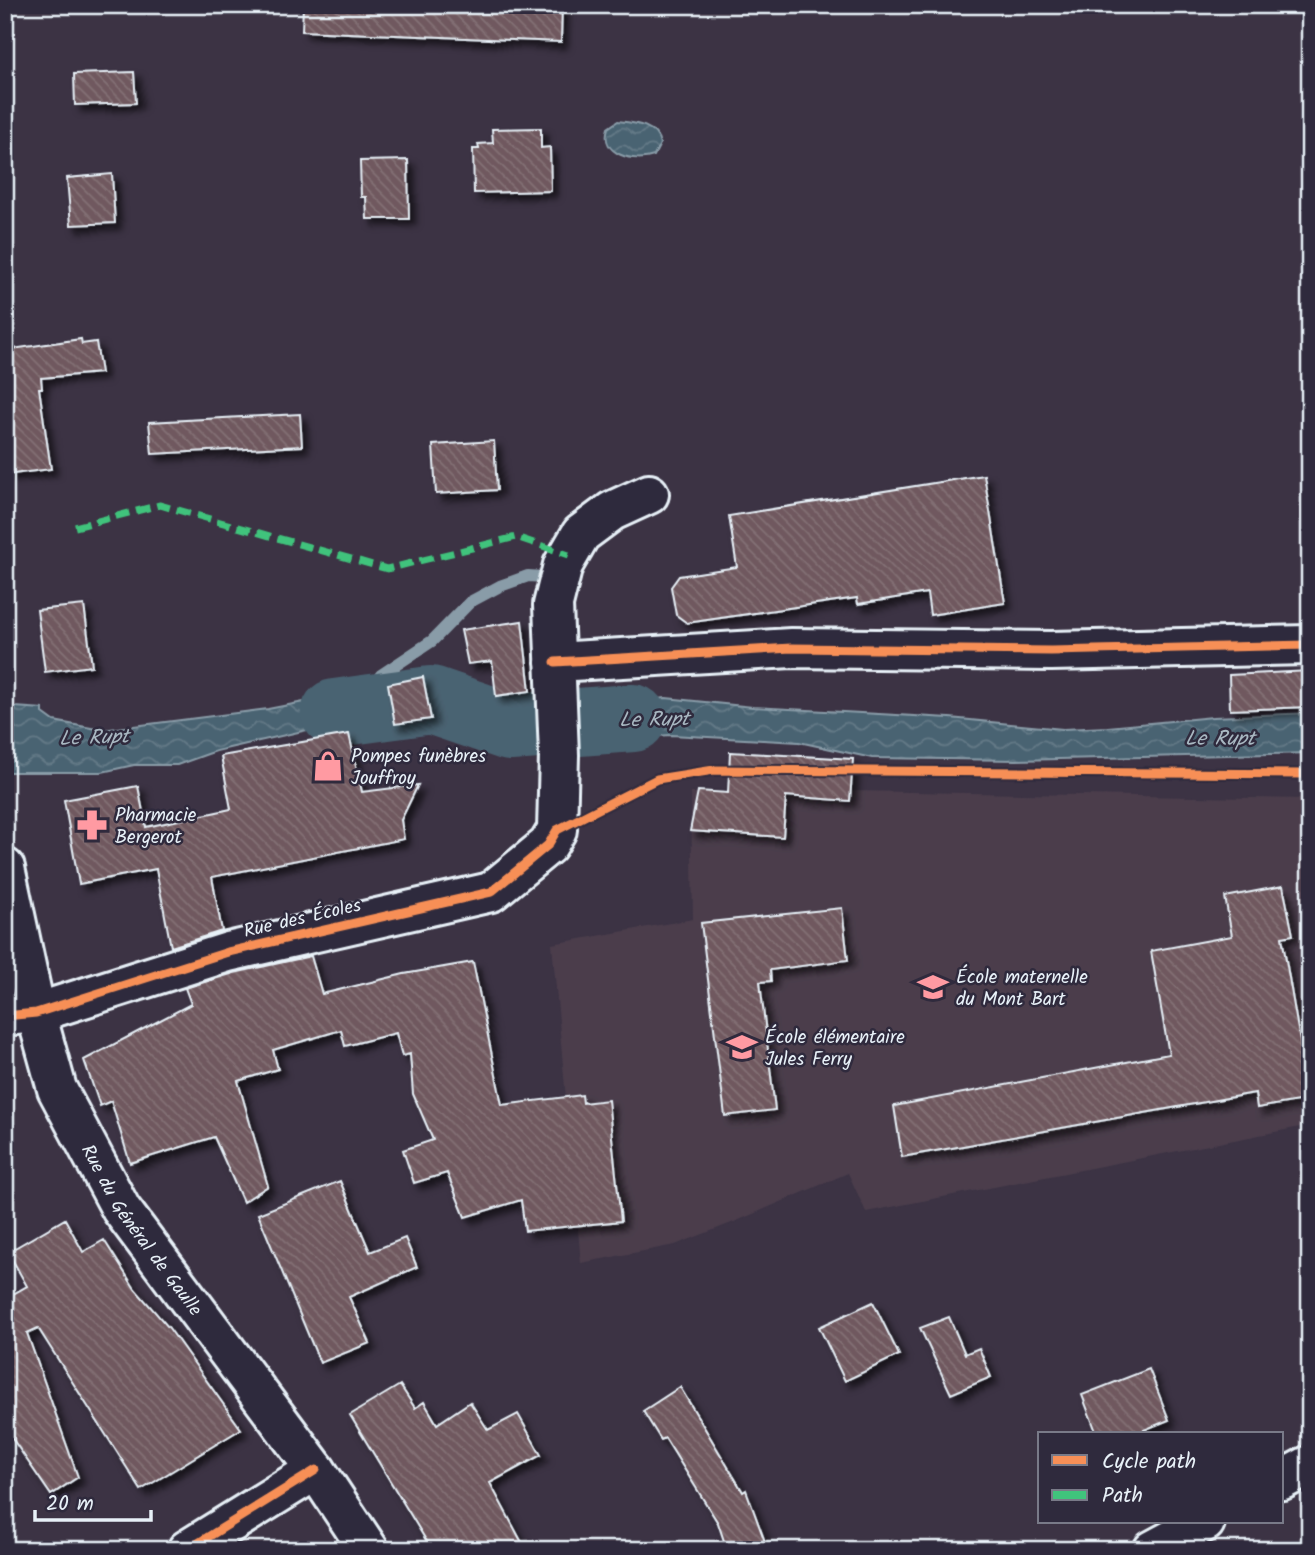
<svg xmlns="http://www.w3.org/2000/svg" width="1315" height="1555" font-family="Kalam,sans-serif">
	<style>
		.built { fill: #4b3e4c }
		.water { fill: url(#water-waves); stroke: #899ca8; stroke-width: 2 }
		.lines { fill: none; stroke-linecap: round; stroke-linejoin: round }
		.stream { stroke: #899ca8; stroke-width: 12 }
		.river { stroke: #4a6372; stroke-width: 68 }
		.building { fill: url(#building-back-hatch); stroke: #e8f1f8; stroke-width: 2; filter: url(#shadow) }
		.minor-casing { stroke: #e8f1f8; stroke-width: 44 }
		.major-casing { stroke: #e8f1f8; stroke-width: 44 }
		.minor { stroke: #2f2a3d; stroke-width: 38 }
		.major { stroke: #2f2a3d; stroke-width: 38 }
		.quiet { stroke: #40c37c; stroke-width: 7; stroke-dasharray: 14 7; stroke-linecap: butt }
		.cycleway-casing { stroke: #2f2a3d; stroke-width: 13 }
		.cycleway { stroke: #f78f57; stroke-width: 9 }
		.labels { text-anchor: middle; stroke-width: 5; stroke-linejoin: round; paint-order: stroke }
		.poi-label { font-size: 19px; fill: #e8f1f8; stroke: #2f2a3d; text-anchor: start }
		.street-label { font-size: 19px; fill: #e8f1f8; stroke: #2f2a3d }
		.water-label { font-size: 21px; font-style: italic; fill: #a9b8c2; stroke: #2f2a3d }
	</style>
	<defs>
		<pattern id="water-waves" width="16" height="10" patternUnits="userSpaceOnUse" patternTransform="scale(1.75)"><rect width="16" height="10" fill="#4a6372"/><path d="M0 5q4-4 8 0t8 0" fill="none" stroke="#647a87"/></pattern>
		<pattern id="building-back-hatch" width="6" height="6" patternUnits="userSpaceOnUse" patternTransform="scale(1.75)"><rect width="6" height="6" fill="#6f595e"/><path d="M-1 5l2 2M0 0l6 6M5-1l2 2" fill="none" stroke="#847176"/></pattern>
		<filter id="shadow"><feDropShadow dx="6" dy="6" stdDeviation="3.5" flood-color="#0009"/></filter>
	</defs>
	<rect width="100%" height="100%" fill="#3c3344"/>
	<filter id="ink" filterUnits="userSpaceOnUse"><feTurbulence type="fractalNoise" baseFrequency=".0143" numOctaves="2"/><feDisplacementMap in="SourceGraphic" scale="14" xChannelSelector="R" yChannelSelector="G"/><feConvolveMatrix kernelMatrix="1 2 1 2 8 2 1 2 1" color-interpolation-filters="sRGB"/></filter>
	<g filter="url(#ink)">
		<path class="built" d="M851,791L1310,799V1125L866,1212L848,1173L739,1220L675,1245L581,1263L552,944L693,919L691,793Z"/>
		<path class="water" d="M618,121C635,123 657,125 660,144L654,156C635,163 599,155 608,128Z
			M388,684L395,724L354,722L329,725L216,751L177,765H134L102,772H5V704L15,707L43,709V713L54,721L102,730L268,709L375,688Z
			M666,698L753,707L950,718L1063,729L1108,727L1213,717L1310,713V753L1017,760L872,758L799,742L671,735L569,742V714L578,707Z"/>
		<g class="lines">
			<path class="stream" d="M359,702L381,675L432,641L470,602L500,586L528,576L544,577"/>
			<path class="river" d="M335,713L431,700L510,727L633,718"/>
		</g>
		<path class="building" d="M303,5H562L561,42L302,31Z
			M134,72L136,103L75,105L74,74Z
			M541,128V148L550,147L551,191L474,193L473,149H479L478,144L493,143L492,129Z
			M408,160L409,219H367L366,197H361L360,161Z
			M112,174L115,223L71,225L67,178Z
			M81,339L82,344L96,342L101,373L41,378L42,388H39L51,469L5,475V350Z
			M300,414L302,446L152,454L149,422Z
			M494,441L497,490L436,494L433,445Z
			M984,475L1005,603L930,615L927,593L858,604L857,598L687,623L676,615L671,587L679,576L737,567L729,516Z
			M84,605L92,666L45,672L37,610Z
			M522,621L530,691L496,696L492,661L468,664L461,630Z
			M1310,671V707L1230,710L1229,675Z
			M423,677L431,719L395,724L388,684Z
			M349,734L362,792L418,785L401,820L404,839L212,877L222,931L171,947L156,869L79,884L64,800L138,786L146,827L231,809L221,756Z
			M730,752L853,759L850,801L786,796L783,837L690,831L698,791L728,793Z
			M1283,886L1293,935L1282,937L1310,1099L1257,1108L1255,1093L902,1157L894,1106L1169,1054L1151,951L1232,936L1225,897Z
			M842,908L848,960L770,970L771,981L760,982L775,1110L725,1116L701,923Z
			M311,956L322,994L404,974L473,962L502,1105L582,1095L583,1103L608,1100L621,1221L525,1231L521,1200L465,1217L447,1173L414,1183L403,1150L433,1140L413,1094L410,1054L402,1056L396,1033L345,1046L341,1030L273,1050L278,1069L238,1081L268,1186L243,1202L214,1137L130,1163L111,1101L100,1106L84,1060L191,1004L185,988L234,973Z
			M340,1181L370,1252L405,1238L417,1267L349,1297L370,1343L320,1363L258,1214Z
			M65,1219L83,1252L104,1240L135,1289L169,1328L241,1429L141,1490L38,1328L27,1333L78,1477L51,1495L5,1428V1285H10L13,1294L27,1286L8,1252Z
			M873,1302L899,1355L845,1381L819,1327Z
			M949,1317L965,1354L979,1348L991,1377L951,1394L920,1328Z
			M1149,1369L1169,1420L1134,1434H1097L1082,1395Z
			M400,1385L415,1408L424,1402L437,1424L470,1402L488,1430L518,1414L541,1455L490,1483L526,1550H432L350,1415Z
			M680,1387L743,1492L746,1490L768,1550H727L718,1523L665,1438L661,1440L643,1411Z"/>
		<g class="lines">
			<g class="minor-casing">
				<path id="minor" d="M555,662L791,648L1051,651L1310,645
					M5,1016L36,1013L228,952L491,892L548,845L557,830L559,755L553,605L563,565L581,534L612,511L649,494
					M187,1550L316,1470"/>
			</g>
			<g class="major-casing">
				<g id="major">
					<path id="s1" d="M5,868L36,1013L57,1089L121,1209L316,1470L369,1550"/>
					<path d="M1282,1480L1310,1465"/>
					<path d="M1153,1550L1205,1522"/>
				</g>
			</g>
			<use href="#minor" class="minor"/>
			<use href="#major" class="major"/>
			<path class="quiet" d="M75,527L160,505L387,569L516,537L569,555"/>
			<g class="cycleway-casing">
				<path id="cycleway" d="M555,662L791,648L1051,651L1310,645
					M5,1016L36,1013L228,952L491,892L548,845L557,830L657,779L714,770L1310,774
					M187,1550L316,1470"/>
			</g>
			<use href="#cycleway" class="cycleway"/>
		</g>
	</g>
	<defs>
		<g id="shop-bare" transform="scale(2.415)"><path d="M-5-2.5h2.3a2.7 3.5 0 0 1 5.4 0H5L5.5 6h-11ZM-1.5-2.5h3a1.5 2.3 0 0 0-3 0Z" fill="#ff9aa2" stroke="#2f2a3d" stroke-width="2.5" paint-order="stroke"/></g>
		<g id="pharmacy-bare" transform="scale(2.415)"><path d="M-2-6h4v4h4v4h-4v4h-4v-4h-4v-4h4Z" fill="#ff9aa2" stroke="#2f2a3d" stroke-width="2.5" paint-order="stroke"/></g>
		<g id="school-bare" transform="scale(2.415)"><path d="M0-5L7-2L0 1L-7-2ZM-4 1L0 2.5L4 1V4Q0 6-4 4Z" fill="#ff9aa2" stroke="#2f2a3d" stroke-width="2.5" paint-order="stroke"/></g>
	</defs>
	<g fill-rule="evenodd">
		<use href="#shop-bare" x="328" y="766"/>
		<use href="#pharmacy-bare" x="92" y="825"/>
		<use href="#school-bare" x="933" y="987"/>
		<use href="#school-bare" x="742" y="1047"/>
	</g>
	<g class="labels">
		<g class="poi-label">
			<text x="351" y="762">Pompes funèbres<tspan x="351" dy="22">Jouffroy</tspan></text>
			<text x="115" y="821">Pharmacie<tspan x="115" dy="22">Bergerot</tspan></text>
			<text x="956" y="983">École maternelle<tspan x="956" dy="22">du Mont Bart</tspan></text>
			<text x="765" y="1043">École élémentaire<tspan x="765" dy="22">Jules Ferry</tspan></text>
		</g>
		<g class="street-label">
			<text transform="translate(302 917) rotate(-13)" y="7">Rue des Écoles</text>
			<text dy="7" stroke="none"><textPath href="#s1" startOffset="392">Rue du Général de Gaulle</textPath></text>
		</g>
		<g class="water-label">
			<text transform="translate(654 719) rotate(-1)" y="7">Le Rupt</text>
			<text transform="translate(94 737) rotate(-2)" y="7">Le Rupt</text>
			<text x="1220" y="745">Le Rupt</text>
		</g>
	</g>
	<rect width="1315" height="1555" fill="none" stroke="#2f2a3d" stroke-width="28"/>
	<rect x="14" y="14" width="1287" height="1527" fill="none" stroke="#e8f1f8" stroke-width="2.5" filter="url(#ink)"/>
	<rect x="1038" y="1432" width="245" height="91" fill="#2f2a3d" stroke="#797a88" stroke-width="2"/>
	<rect x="1052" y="1455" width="35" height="10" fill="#f78f57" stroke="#797a88" stroke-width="2"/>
	<text x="1102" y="1468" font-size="21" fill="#e8f1f8">Cycle path</text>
	<rect x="1052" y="1490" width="35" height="10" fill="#40c37c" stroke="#797a88" stroke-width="2"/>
	<text x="1102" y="1502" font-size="21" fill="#e8f1f8">Path</text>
	<path d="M35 1510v10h116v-10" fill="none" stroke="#e8f1f8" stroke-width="3.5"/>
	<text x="46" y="1510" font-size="21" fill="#e8f1f8" stroke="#2f2a3d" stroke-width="5" paint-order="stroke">20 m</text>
</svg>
